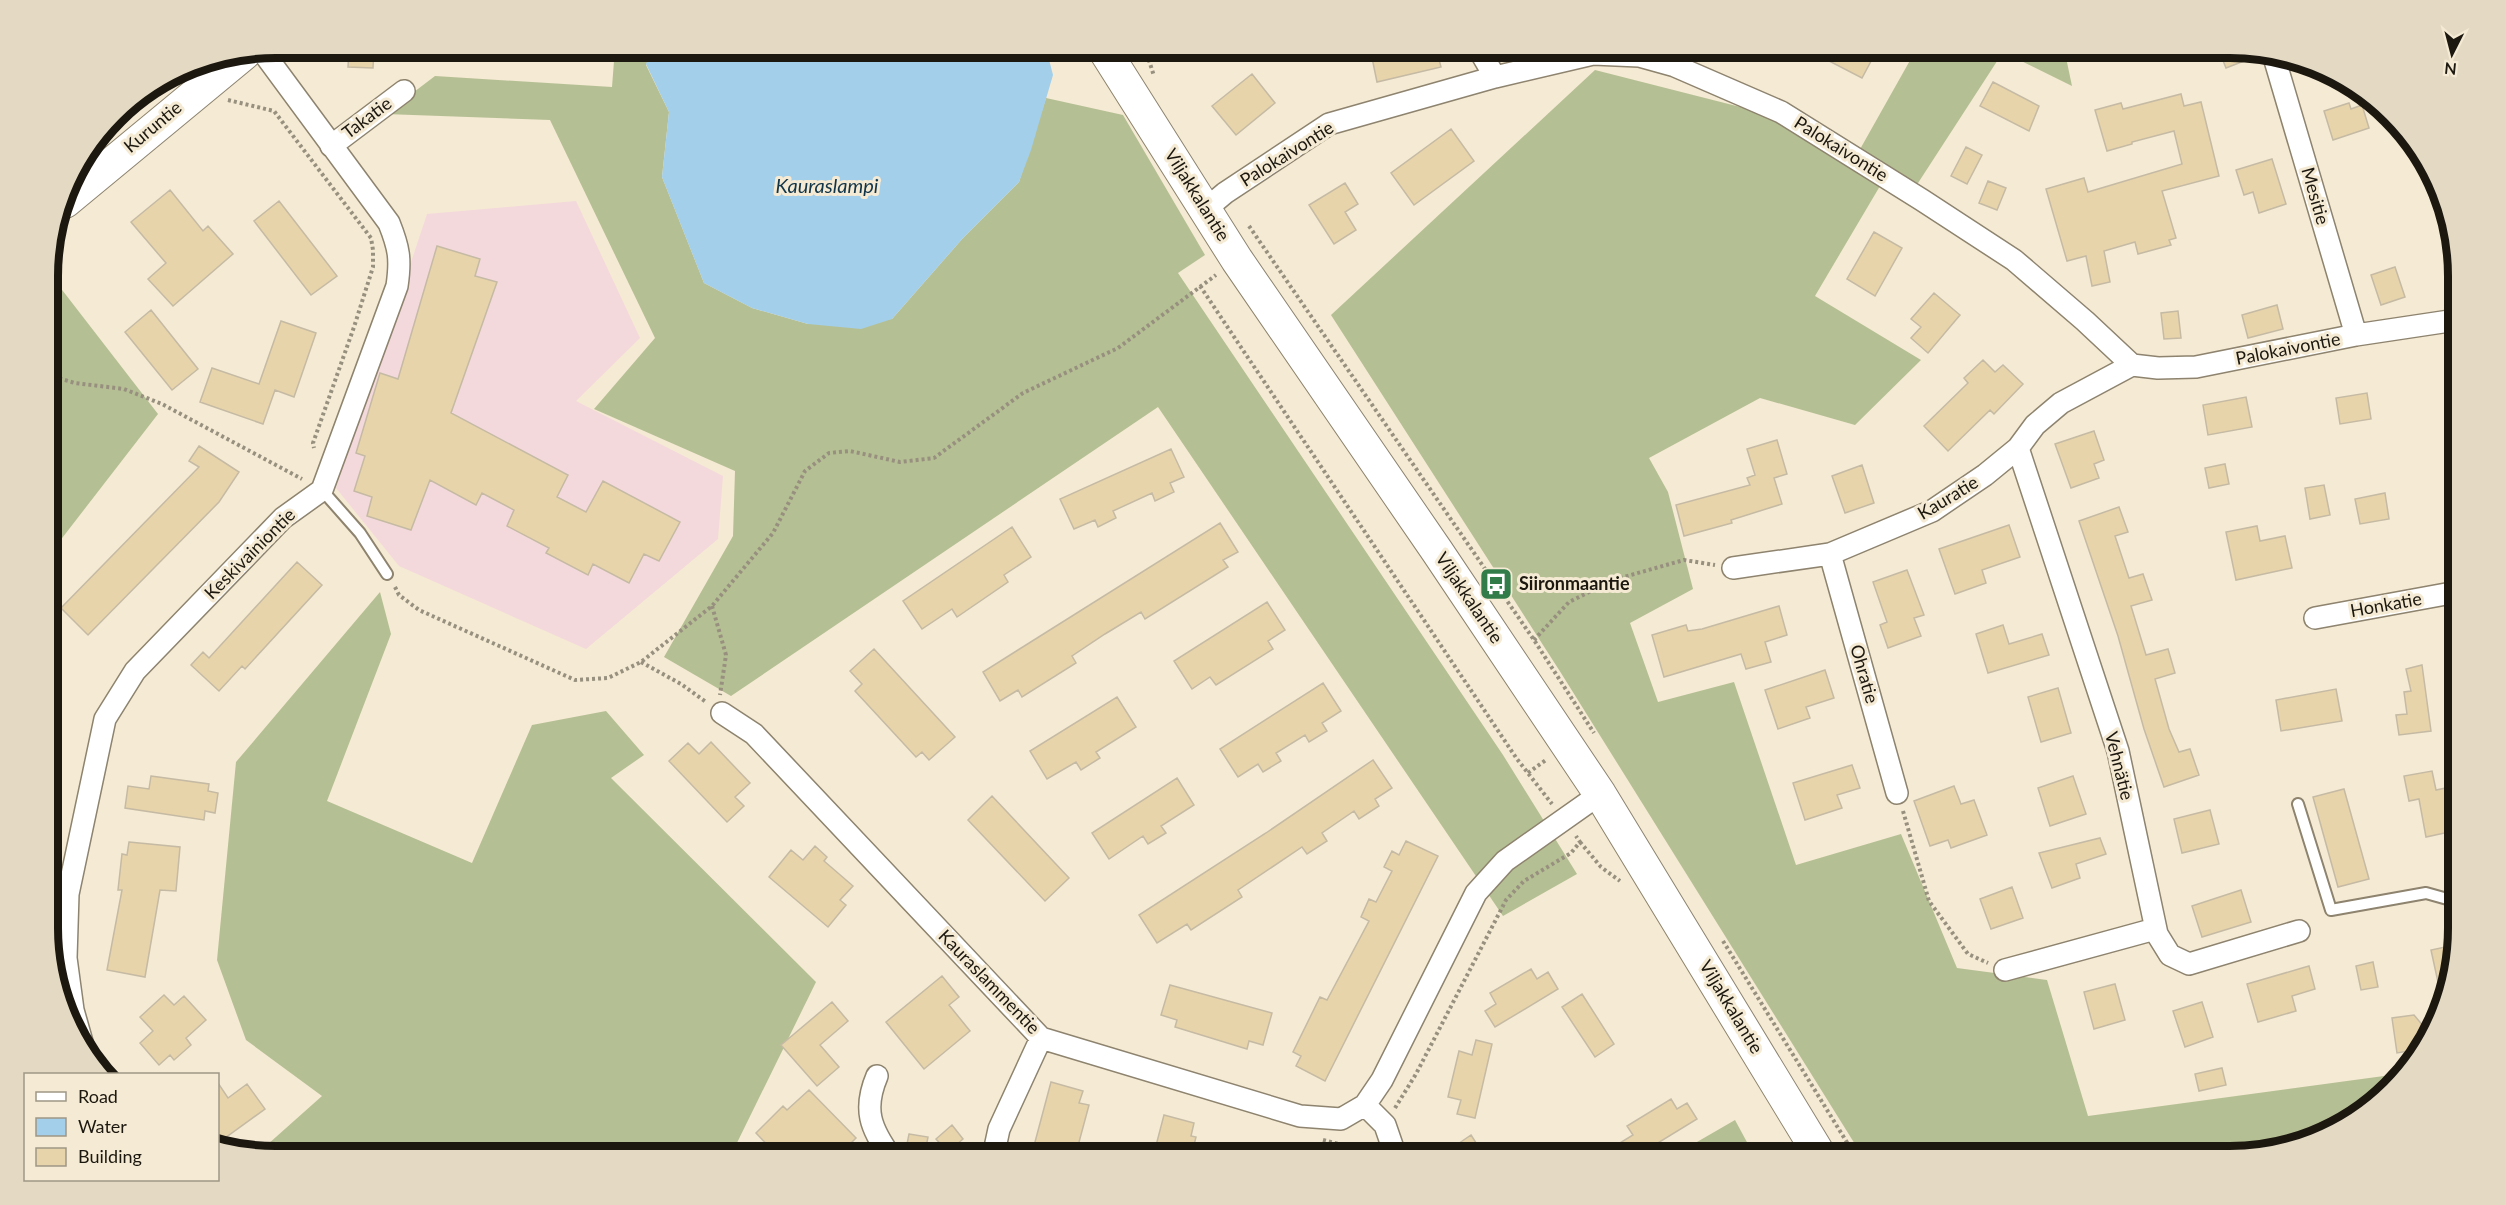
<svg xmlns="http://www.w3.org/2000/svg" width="2506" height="1205" font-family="Lato,sans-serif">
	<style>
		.education { fill: #f4d9dc }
		.forest { fill: #b5bf94 }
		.water { fill: #a3cfea }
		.building { fill: #e8d4aa; stroke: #c5baa4; stroke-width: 1.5 }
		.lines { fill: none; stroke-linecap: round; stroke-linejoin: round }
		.service-casing { stroke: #8d836e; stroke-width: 14 }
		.minor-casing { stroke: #8d836e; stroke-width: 24 }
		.secondary-casing { stroke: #8d836e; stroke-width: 34 }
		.path { stroke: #98907f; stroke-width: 4; stroke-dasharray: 3 3; stroke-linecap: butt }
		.service { stroke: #fff; stroke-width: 10 }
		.minor { stroke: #fff; stroke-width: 21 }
		.secondary { stroke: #fff; stroke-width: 32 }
		.labels { text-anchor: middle; stroke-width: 6; stroke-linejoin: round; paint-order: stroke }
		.street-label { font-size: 18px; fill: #1c1810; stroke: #f5ead3 }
		.poi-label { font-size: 18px; font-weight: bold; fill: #1c1810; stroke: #f5ead3; text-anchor: start }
		.water-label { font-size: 20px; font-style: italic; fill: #113549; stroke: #f5ead3 }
		.rim { fill: none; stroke: #1c1810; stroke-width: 8 }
	</style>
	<rect width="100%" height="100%" fill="#f5ead3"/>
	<path class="education" d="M576,201L640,338L576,401L723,476L718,539L586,649L399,566L336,488L427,214Z"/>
	<path class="forest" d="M615,48H653L646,65L669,112L662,177L704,283L752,308L808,324L892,319L963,238L1019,182L1046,98L1123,115L1205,255L1178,273L1503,755L1577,874L1503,916L1158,407L731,696L664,657L733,536L735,471L594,409L655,338L550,120L385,114L435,76L612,87Z
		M1917,48H2064L2072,86L2003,52L1907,200L1880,186L1815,296L1921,360L1855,425L1760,398L1649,458L1668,492L1693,589L1630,623L1658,702L1734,682L1796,865L1901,834L1957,968L2047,980L2088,1116L2406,1073L2402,1079L2357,1118L2304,1145L2244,1157H1863L1561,673L1331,315L1595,70L1760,112L1850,167Z
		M49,273L158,414L49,555Z
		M380,592L391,634L327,801L472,863L532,725L606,711L644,755L611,778L816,982L732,1153L734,1157H276L258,1153L322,1096L246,1040L217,960L236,762Z
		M1735,1120L1755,1157H1671Z"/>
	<path class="water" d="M653,48H1046L1053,75L1031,150L1019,182L963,238L892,319L861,329L808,324L752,308L704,283L662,177L669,112L646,64Z"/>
	<path class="building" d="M349,48H374L373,68L348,67Z
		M1370,48H1436L1441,67L1377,82Z
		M1804,48H1878L1862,78Z
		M2218,48H2230L2262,54L2226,68Z
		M1252,74L1275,103L1236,135L1212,106Z
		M1993,82L2039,106L2029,131L1980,106Z
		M2181,94L2184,106L2201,102L2219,176L2162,191L2176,238L2169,240L2171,245L2138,254L2135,242L2104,251L2110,282L2092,286L2086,256L2067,261L2046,189L2084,178L2088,192L2182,164L2174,131L2132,142V144L2107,151L2095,110L2121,103L2123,109Z
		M2349,103L2351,109L2362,105L2369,128L2333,140L2324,111Z
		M1451,129L1474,161L1414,205L1391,173Z
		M1966,147L1982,155L1967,184L1951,176Z
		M2272,159L2286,204L2259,213L2253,192L2244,195L2236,170Z
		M1988,181L2006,188L1997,210L1979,203Z
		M1345,183L1358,204L1345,212L1356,230L1334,244L1309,205Z
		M170,190L203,231L208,226L233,254L173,306L148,279L166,263L131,222Z
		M279,201L337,276L311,295L254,221Z
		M1874,232L1902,248L1875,296L1847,279Z
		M437,246L480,259L475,276L497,282L451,413L568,475L557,497L586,512L603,481L680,522L659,561L644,554L629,583L593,564L588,575L546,553L549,548L507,526L514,510L482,493L476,505L430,480L411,530L367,516L372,497L354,491L365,456L356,453L380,373L398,379Z
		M2395,267L2405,297L2381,305L2371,275Z
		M1934,293L1960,315L1928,353L1911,338L1921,327L1911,319Z
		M2277,305L2283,329L2248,338L2242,315Z
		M151,310L198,369L172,390L125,332Z
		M2178,311L2181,338L2164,339L2161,313Z
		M281,321L316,333L294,397L275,390L263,424L200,402L212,368L259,384Z
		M1983,360L1995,372L2003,365L2023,384L1994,414L1990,410L1948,451L1924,426L1968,383L1964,378Z
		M2367,393L2371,419L2340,424L2336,398Z
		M2246,397L2252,427L2208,435L2203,405Z
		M2094,431L2104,460L2094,464L2099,478L2071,488L2055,444Z
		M1777,440L1787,474L1774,478L1782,504L1731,520L1732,523L1684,536L1676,505L1750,485L1747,478L1755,475L1747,449Z
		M199,446L239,472L219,502L88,635L61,608L199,467L189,461Z
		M1171,449L1184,477L1170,483L1174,492L1155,501L1152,493L1113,511L1116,518L1098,527L1095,520L1074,529L1060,499Z
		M2225,464L2229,484L2209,488L2205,468Z
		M1862,465L1874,503L1845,513L1832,476Z
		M2324,485L2330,515L2310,519L2305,488Z
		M2385,493L2389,519L2360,524L2355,499Z
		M2119,507L2128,532L2115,536L2129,578L2143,574L2152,600L2131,606L2146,655L2168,649L2175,673L2155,679L2169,729L2179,752L2190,749L2199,775L2164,787L2144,729L2118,636L2079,521Z
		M1220,523L1238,552L1223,560L1228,567L1145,619L1141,612L1105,634L1072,656L1076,663L1022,697L1018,690L1000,701L983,672Z
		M2009,525L2020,557L1982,570L1986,583L1955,594L1939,549Z
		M2257,526L2260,541L2285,536L2292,568L2236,580L2226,532Z
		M1012,527L1031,557L1004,575L1008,582L957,617L952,609L922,629L903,601Z
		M297,562L322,585L245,669L242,666L219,691L191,665L203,652L209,658Z
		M1907,570L1924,615L1914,618L1921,636L1888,648L1880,625L1887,622L1873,582Z
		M1267,602L1285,630L1268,641L1273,649L1216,685L1210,677L1192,689L1174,661Z
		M1779,606L1787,635L1765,642L1771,662L1746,669L1741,654L1664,677L1652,635L1686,625L1688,631L1702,629Z
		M2003,625L2009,644L2042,634L2049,655L1988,673L1976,634Z
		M874,649L955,737L929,760L922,752L916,757L855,691L862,684L850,671Z
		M2422,665L2431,731L2399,735L2396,715L2407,714L2404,692L2411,691L2406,669Z
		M1825,670L1834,698L1806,707L1810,718L1778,729L1765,690Z
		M1323,683L1341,711L1322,723L1327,731L1309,742L1305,735L1276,753L1281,761L1263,772L1258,764L1238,777L1220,749Z
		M2058,688L2071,733L2041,742L2028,697Z
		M2336,689L2342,721L2281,731L2276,700Z
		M1117,697L1136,727L1096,752L1100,758L1081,770L1076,762L1047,779L1030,751Z
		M711,742L750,783L735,797L744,806L727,822L669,761L688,743L699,754Z
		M1373,760L1392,788L1375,799L1379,806L1359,819L1354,811L1322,833L1327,841L1307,854L1302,847L1238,890L1242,897L1191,930L1187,924L1157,943L1139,915L1266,833Z
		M1852,765L1860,788L1837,795L1842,808L1805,820L1793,783Z
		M2432,771L2436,790L2446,788L2454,831L2426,837L2419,799L2409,801L2404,776Z
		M151,776L209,784L208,791L218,793L215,813L205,811L204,820L125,808L128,786L149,789Z
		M2073,776L2086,814L2050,826L2038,788Z
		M1177,778L1194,805L1161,826L1166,833L1148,844L1143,836L1109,859L1092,833Z
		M1954,786L1961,804L1974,800L1987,835L1951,848L1948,840L1930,846L1914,801Z
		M2344,789L2369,879L2338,887L2313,797Z
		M992,796L1069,878L1045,901L968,820Z
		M2210,810L2219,844L2182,853L2174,819Z
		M2100,838L2106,854L2076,864L2080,878L2052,888L2039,853Z
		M1406,841L1438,856L1325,1081L1296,1066L1301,1056L1293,1052L1320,997L1327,1000L1369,921L1361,917L1369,899L1376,902L1392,871L1384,867L1392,851L1399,855Z
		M129,842L180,847L176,891L160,890L145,977L107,970L122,890H118L122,854L127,855Z
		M815,846L827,857L824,861L853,886L840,900L846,905L828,927L769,877L791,850L803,860Z
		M2012,887L2023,918L1991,929L1980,899Z
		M2241,890L2251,922L2202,937L2192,906Z
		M2455,945L2452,958L2443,1005L2431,950Z
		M2373,962L2378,987L2361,990L2356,966Z
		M2309,966L2315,989L2292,996L2296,1011L2258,1022L2247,984Z
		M1531,969L1537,979L1548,972L1558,989L1495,1027L1485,1011L1496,1004L1490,993Z
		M942,976L959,997L949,1005L970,1031L924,1069L886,1022Z
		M2115,984L2125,1020L2094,1029L2084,992Z
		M1170,985L1272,1013L1263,1045L1249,1041L1247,1049L1175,1027L1177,1020L1161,1015Z
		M1582,994L1614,1044L1595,1057L1562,1007Z
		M164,995L174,1005L184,996L206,1020L186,1038L191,1045L174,1060L170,1055L159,1065L140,1043L153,1031L140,1017Z
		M832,1002L848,1021L820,1045L839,1067L817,1086L781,1045Z
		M2202,1002L2213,1037L2185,1047L2173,1011Z
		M2414,1015L2430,1034L2420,1049L2397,1053L2392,1018Z
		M1476,1040L1492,1044L1475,1118L1457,1114L1461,1100L1448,1097L1459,1051L1472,1055Z
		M2222,1068L2226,1085L2199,1091L2195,1074Z
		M1051,1082L1083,1091L1079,1103L1089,1105L1075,1157H1031Z
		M218,1083L228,1098L247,1084L265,1109L218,1143Z
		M809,1090L856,1138L837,1157H779L756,1133L783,1106L787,1110Z
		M1671,1099L1677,1109L1687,1103L1697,1119L1635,1157H1597L1633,1135L1627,1126Z
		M1164,1115L1194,1123L1191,1136L1196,1137L1191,1157H1153Z
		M952,1125L963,1139L948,1152L936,1139Z
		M909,1134L928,1137L924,1157L905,1154Z
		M1471,1135L1485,1157H1439Z"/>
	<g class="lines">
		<g class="service-casing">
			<path id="service" d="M322,490L360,533L387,574
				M2298,804L2331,910L2426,893L2458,902"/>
		</g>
		<g class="minor-casing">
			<path id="minor" d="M1478,48L1495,77
				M2274,57L2356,335
				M331,146L404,91
				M1206,209L1225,193L1329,124L1495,77L1593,54L1639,56L1675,66L1781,112L1922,200L2014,260L2085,321L2132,365L2158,368L2196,367L2356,335L2456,320
				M2018,448L2118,751L2157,934L2170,955L2189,964L2299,931
				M1830,554L1897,793
				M1733,568L1830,554L1932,511L1985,475L2018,448L2035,425L2061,403L2132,365
				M2315,618L2457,592
				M722,713L754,734L1041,1038L1300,1116L1341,1119L1365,1105L1382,1080L1476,893L1505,861L1600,794
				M2005,970L2155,929
				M84,1049L73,1010L66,958L68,894L105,719L135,671L283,518L322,490L397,286C401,259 399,248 389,223L262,51
				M877,1076C863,1109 870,1128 891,1157
				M1365,1105L1385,1125L1396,1157
				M993,1157L999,1129L1041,1038"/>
		</g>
		<g class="secondary-casing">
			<path id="secondary" d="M1103,48L1237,260L1437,551L1600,794L1821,1157
				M65,202L244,54"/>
		</g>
		<path class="path" d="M1145,48L1154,76
			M228,100L274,111L371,238L373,250V267L354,327L313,443L314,448
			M1249,226L1534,640L1594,733
			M1200,286L1517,759L1552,804
			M49,372L58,378L75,383L124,389L162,404L302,479
			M395,587L399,595L419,610L575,680L608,678L641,662L712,606L773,533L805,471L829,453L850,451L900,462L934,458L1023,393L1118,348L1216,275
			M712,606L726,655L720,695
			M1534,640L1569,602L1613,580L1684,560L1715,565
			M641,662L681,684L706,702
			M1528,773L1546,760
			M1903,811L1929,901L1968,954L1988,963
			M1580,842L1601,867L1620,881
			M1723,941L1856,1157
			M1395,1108L1416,1074L1506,900L1524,881L1571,853L1580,842L1576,836
			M1323,1140L1362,1150
			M1360,1157L1369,1143"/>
		<use href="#service" class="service"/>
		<use href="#minor" class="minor"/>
		<use href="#secondary" class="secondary"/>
	</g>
	<defs>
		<g id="bus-square" transform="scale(1.725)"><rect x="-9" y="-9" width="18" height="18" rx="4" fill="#327c4a" stroke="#f5ead3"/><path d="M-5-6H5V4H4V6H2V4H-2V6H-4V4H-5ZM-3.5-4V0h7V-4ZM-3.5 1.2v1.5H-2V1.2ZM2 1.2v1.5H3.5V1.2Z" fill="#fff"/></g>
	</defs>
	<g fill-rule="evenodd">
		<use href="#bus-square" x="1496" y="584"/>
	</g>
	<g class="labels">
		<g class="street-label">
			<text transform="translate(367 118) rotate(-37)" y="6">Takatie</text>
			<text transform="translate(153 127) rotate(-40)" y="6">Kuruntie</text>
			<text transform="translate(1841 149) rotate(32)" y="6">Palokaivontie</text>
			<text transform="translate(1287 154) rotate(-32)" y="6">Palokaivontie</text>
			<text transform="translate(1197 195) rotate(58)" y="6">Viljakkalantie</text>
			<text transform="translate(2315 196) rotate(74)" y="6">Mesitie</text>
			<text transform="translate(2288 349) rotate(-11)" y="6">Palokaivontie</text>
			<text transform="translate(1948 498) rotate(-31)" y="6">Kauratie</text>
			<text transform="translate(250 554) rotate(-45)" y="6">Keskivainiontie</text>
			<text transform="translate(1469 598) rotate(56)" y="6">Viljakkalantie</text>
			<text transform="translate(2386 605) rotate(-10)" y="6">Honkatie</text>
			<text transform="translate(1864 674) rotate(74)" y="6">Ohratie</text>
			<text transform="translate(2119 766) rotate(76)" y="6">Vehnätie</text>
			<text transform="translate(989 982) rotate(46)" y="6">Kauraslammentie</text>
			<text transform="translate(1731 1007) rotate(59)" y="6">Viljakkalantie</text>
		</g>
		<g class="poi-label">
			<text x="1519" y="590">Siironmaantie</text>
		</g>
		<g class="water-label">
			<text x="827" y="193">Kauraslampi</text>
		</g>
	</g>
	<path d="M0 0H2506V1205H0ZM276 58H2230A218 218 0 0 1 2448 276V928A218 218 0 0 1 2230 1146H276A218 218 0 0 1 58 928V276A218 218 0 0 1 276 58Z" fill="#e4d9c3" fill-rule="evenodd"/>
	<path class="rim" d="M276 58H2230A218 218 0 0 1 2448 276V928A218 218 0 0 1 2230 1146H276A218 218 0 0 1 58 928V276A218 218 0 0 1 276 58Z"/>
	<rect x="24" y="1073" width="195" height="108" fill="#f5ead3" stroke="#9e9685" stroke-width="1.5"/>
	<rect x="36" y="1092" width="30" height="9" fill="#ffffff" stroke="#9e9685" stroke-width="1.5"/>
	<text x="78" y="1103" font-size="18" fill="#1c1810">Road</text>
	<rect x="36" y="1118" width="30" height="18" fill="#a3cfea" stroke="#9e9685" stroke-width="1.5"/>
	<text x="78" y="1133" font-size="18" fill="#1c1810">Water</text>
	<rect x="36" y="1148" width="30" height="18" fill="#e8d4aa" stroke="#9e9685" stroke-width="1.5"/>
	<text x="78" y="1163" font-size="18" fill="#1c1810">Building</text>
	<g transform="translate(2452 54) rotate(186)" stroke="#f5ead3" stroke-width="4.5" paint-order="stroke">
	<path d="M0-4.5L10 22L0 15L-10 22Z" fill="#1c1810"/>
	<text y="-9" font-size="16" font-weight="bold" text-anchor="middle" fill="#1c1810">N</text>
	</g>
</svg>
